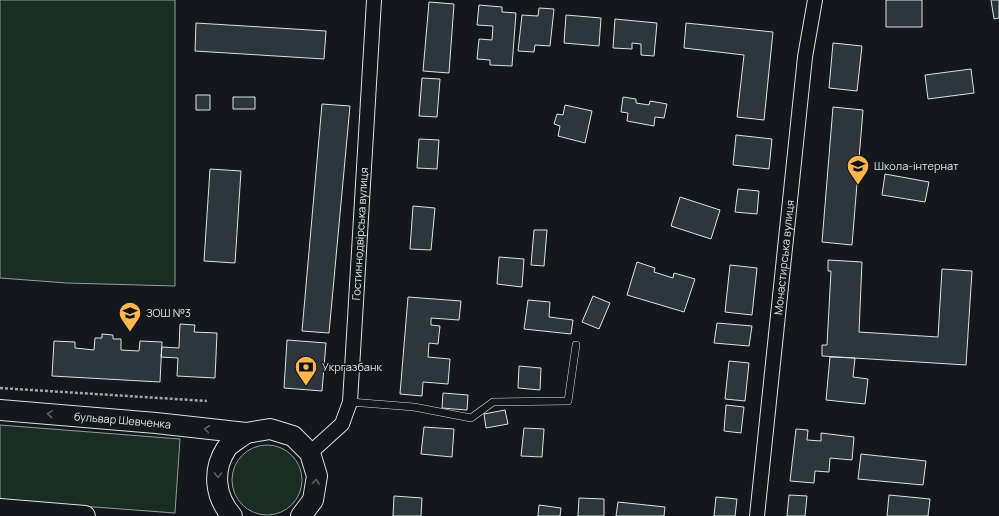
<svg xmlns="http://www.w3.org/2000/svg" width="999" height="516" font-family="Manrope,sans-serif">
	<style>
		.green { fill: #1a2d24; stroke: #939e99 }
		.building { fill: #2c363c; stroke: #d8e6dc }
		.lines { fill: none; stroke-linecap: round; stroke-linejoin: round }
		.lane-casing { stroke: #d8e6dc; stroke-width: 8 }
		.street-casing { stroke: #d8e6dc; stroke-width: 16 }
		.secondary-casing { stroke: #d8e6dc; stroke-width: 22 }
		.path { stroke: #9da8a2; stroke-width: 2.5; stroke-dasharray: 3 2; stroke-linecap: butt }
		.lane { stroke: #14181c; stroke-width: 7 }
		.street { stroke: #14181c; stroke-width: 14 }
		.secondary { stroke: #14181c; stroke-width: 20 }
		.oneway { stroke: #59605f }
		.labels { text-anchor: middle; stroke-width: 3; stroke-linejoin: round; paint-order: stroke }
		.poi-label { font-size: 11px; fill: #d8e6dc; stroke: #14181c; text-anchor: start }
		.street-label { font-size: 11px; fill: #d8e6dc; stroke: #14181c }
	</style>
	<rect width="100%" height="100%" fill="#14181c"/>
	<path class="green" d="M0,0H175V286L67,283L0,278Z
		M0,425L180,439L175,513L0,500Z
		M232 480a35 35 0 1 1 70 0a35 35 0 1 1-70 0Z"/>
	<path class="building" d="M886,0H922V27H886Z
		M991,0H999V18L994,19Z
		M429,2L454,4L449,73L423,71Z
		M479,5L502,7V12L516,13L512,66L490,65V60L477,59L479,39L492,40L493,26L477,25Z
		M539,8L554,9L550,46L535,45L534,52L518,51L522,15L538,16Z
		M566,15L601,18L599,46L564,43Z
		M615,19L657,23L654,56L641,55V44L632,43V49L613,48Z
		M196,23L326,31L324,59L195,51Z
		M686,23L773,32L764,120L737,117L744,55L684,48Z
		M833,43L862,46L857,91L829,88Z
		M971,69L974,93L928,99L925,75Z
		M422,78L440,79L437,117L419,116Z
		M196,95H210V110H196Z
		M233,97H255V109H233Z
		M623,97L636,99V103L649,105L650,101L667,104L664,118L655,117L654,126L627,121L628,113L621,112Z
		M322,104L350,106L329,333L302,331Z
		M565,105L592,111L585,143L558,136L560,126L554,124L557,114L563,115Z
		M833,107L863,110L852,245L822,242Z
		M736,135L772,139L769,169L733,165Z
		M419,139L439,140L437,169L417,168Z
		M210,169L241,171L235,263L204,261Z
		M885,174L929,182L925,202L882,195Z
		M738,189L759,191L757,214L735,212Z
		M680,197L720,210L711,239L671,226Z
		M413,206L435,208L431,250L410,249Z
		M534,230H547L544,266L531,265Z
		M499,257L524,259L522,287L497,284Z
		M828,260L862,262L859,332L938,337L942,269L972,271L966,365L822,356V345H827L831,271H828Z
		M637,262L655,268L654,272L673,278L674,273L695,279L684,312L627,295Z
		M730,265L757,268L752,315L725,312Z
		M593,296L610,303L599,329L582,322Z
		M408,297L461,301L459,320L431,318V325L440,326L438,344L429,343L428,357L450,359L448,384L423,382L422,396L400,394Z
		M528,300L550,302L549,317L573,320L571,334L524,329Z
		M717,323L752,326L749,346L714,343Z
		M180,324L195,325L194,332L217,333L215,378L177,376L178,358L161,357L162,347L179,348Z
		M102,334L113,335V339H121V350L139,351L140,341L162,342L160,382L52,376L54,341L75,342V348L94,350L95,338H102Z
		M287,340L326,343L322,391L284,388Z
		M830,357L855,358L853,377L868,379L865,404L826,400Z
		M729,361L749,363L745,401L725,399Z
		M519,366L541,368L540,390L518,388Z
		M443,393L468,395L467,410L442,408Z
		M726,405L744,407L741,433L724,431Z
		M505,410L508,424L486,428L484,414Z
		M424,427L454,429L452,457L421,454Z
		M524,428L544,429L542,457L521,456Z
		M796,429L808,430L807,440L821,441V433L854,437L852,460L830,458L829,472L815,471L814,483L790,481Z
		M861,454L926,461L923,485L858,479Z
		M789,495L807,496L805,516H787Z
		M889,495L930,499L928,516H887Z
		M394,496L422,498L421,516H393Z
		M716,497L737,499L735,516H714Z
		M579,498L604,499V516H578Z
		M618,502L665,507L664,516H616Z
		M539,505L561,508L560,516H538Z"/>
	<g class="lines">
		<g class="lane-casing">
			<path id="lane" d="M350,402L414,407L471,418L493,402L568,401L576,345"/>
		</g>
		<g class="street-casing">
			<g id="street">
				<path id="s1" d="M310,453L342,424L350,402L374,0"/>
				<path id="s2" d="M757,516L805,57L815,0"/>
			</g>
		</g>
		<g class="secondary-casing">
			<g id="secondary">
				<path id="s3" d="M0,410L156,423L246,433L270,429L293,436L310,453L317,476L313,500L301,516"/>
				<path d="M0,509L85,516"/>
				<path d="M232,516C215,497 212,471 226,449C230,443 240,438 246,433"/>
			</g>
		</g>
		<path class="path" d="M0,388L207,401"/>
		<use href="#lane" class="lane"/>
		<use href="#street" class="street"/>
		<use href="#secondary" class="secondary"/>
	</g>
	<defs><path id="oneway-chevron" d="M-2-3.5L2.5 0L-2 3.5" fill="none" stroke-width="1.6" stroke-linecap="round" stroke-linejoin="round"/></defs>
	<g class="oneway">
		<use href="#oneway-chevron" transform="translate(50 414) rotate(-175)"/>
		<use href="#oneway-chevron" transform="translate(207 429) rotate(-173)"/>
		<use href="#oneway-chevron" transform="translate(218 475) rotate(91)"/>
		<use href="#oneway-chevron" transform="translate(316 482) rotate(-83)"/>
	</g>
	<defs>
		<g id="school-pin" transform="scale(1.15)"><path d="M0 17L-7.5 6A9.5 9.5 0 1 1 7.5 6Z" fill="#ffb74d" stroke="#14181c"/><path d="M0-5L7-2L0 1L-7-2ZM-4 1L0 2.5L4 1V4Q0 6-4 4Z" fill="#111"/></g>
		<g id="bank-pin" transform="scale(1.15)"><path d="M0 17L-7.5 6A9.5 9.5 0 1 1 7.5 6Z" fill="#ffb74d" stroke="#14181c"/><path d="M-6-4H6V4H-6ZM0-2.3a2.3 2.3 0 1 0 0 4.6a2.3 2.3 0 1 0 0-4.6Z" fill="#111"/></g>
	</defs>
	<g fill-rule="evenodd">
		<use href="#school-pin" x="858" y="166"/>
		<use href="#school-pin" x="130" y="313"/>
		<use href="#bank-pin" x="306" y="367"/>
	</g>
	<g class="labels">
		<g class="poi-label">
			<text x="874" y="170">Школа-інтернат</text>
			<text x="146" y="317">ЗОШ №3</text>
			<text x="322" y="371">Укргазбанк</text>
		</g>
		<g class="street-label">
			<text dy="4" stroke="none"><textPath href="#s1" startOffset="235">Гостиннодвірська вулиця</textPath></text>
			<text dy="4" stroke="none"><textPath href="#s2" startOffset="260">Монастирська вулиця</textPath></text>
			<text dy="4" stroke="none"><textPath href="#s3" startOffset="123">бульвар Шевченка</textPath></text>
		</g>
	</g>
</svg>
